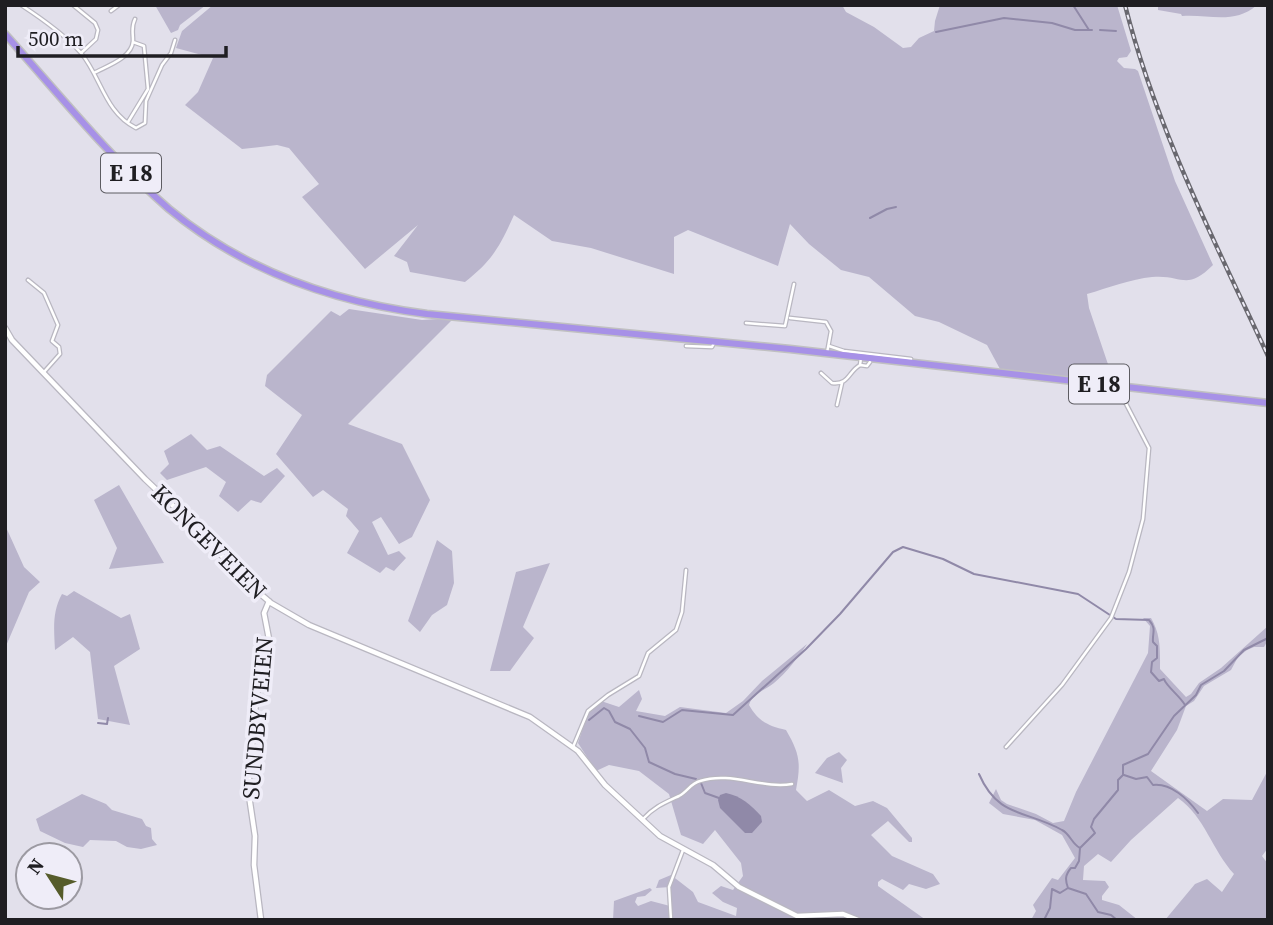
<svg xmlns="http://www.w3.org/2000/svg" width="1273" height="925" font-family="'Source Serif 4',serif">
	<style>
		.green { fill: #bab5cc }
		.water { fill: #9089a8 }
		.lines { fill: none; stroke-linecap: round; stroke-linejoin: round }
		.stream { stroke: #9089a8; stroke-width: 2 }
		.street-casing { stroke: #b9b7c1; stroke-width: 5 }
		.secondary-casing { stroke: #b9b7c1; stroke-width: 7 }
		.highway-casing { stroke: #c0c0c1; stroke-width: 9 }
		.street { stroke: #fff; stroke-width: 2.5 }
		.secondary { stroke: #fff; stroke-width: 4.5 }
		.highway { stroke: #a791e7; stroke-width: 6 }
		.rail-casing { stroke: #69686f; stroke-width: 4.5 }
		.rail { stroke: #efedf8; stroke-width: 2; stroke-dasharray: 5; stroke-linecap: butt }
		.labels { text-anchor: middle; stroke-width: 7; stroke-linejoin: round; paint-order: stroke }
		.shield { fill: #efedf8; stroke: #5d5c62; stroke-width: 2 }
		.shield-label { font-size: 23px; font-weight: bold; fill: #1f1e22 }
		.street-label { font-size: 24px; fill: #1f1e22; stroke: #efedf8 }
	</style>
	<rect width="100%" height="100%" fill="#e2e0eb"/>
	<path class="green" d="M155,5H206L180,25L178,30L171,33Z
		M213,5H842L846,12L874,27L903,48L911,47L919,38L934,31L935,21L940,5H1117L1131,51L1127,57L1119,58L1117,61L1124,68L1135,69L1138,71L1175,181L1213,265C1186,292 1182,274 1152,277C1131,279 1108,288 1087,294L1089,308L1114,382L1000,369L987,345L939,322L915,316L869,277L841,270L809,244L790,224L778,266L688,230L674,237V274L591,248L552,241L514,215C500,246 493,260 465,282L410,272L407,262L394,256L418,225L365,269L302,197L319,184L289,148L277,145L242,149L185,105L198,92L213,58L176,48L182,31Z
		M1158,5H1257C1234,25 1209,14 1182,16L1181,14L1158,10Z
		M349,309L422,320L454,318L348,424L402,444L430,500L412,537L399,544L381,517L372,522L388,555L399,551L406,558L394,571L386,567L380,573L347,553L359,531L346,516L348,509L323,490L313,497L276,454L302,415L265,386L267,375L331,311L340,316Z
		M191,434L207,450L220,446L264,476L277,468L285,476L261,503L251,500L238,512L219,496L226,482L206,467L167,480L160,473L169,464L164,451Z
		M119,485L164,563L109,569L117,548L94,500Z
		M5,525L24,567L40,582L29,592L6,646Z
		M437,540L452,551L454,583L447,605L432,615L420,632L408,621Z
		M550,563L523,627L534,638L510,671H490L516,572Z
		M74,591L121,618L130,614L140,649L114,666L130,725L98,719L90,652L73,637L55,650C54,629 52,612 62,594L67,596Z
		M1143,618H1151C1161,635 1160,650 1160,669L1186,697L1191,694L1199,683L1221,668L1268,626V640L1264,647H1254L1247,650L1238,657L1231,670L1204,686L1194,701L1186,706L1177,730L1151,771L1207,811L1223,799L1252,800L1268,770V848L1262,856L1268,864V920H1165L1195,884L1207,879L1222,892L1234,874C1212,850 1205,817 1178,798L1131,840L1111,862L1098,854L1084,866L1083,880L1105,881L1109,887L1102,896V900L1119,905L1138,920H1031L1036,911L1033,905L1052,878L1058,880L1075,858L1062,835L1035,820L1003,814L989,803L996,789L1001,800L1007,804L1036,814L1053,823L1064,821L1076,792L1148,653L1150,626Z
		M807,644C798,658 786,673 774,683C764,691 753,693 749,705C758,721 768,726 786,730C800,754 801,763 796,790L807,801L829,790L855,806L873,801L887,808L912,838V842H909L888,821L871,835L892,856L933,874L940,884L926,889L909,884L903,890L882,879L878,882V886L926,920H613L614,901L650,888L652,890L645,896L637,897L635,902L638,906L651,901L670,906V887L656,888L659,880L671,875L693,892L698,902L736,916L737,908L723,902L712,893L721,886L733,890L743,876L741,863L715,830L703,844L681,835L669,794L639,771L609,765L596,771L578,743L588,712L601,701L619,707L639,690L642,699L636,711L665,716L680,707L726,713L743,701L762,681Z
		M839,752L847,760L841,768L843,783L815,773L827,758Z
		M82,794L106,804L112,810L142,819L146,826L151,828L152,839L157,845L141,849L127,847L116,841L90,840L83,847L65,843L40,831L36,819Z"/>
	<path class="water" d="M726,793C741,796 751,805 761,816L762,822L752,833H745L720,808L718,800L720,795Z"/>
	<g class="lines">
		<path class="stream" d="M1073,5L1089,30H1092
			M1100,30L1116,31
			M936,32L1004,18L1052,23L1075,30H1089
			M870,218L887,209L896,207
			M639,716L663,722L682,710L733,715L806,649L840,614L893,552L903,547L943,559L974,574L1078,594L1116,619L1149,620C1157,629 1152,633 1153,642L1157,646V658L1152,662L1151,672L1159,681L1164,679C1166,686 1180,696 1185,705
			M589,720L604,708L609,711L615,722L630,729L645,748L649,762L675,774L696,779
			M98,723L107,724L108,718
			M979,774C998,818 1026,810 1062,830C1070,834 1072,844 1080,848
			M1124,775L1136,779L1147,777L1153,785C1171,783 1188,799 1198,813
			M701,783L705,793L719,798
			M1068,888L1086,894L1098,912L1111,915L1117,920
			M1044,920L1050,908L1052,889L1060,893L1068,888C1065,880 1065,875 1071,868H1075L1079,861L1080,848L1095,833L1091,827L1094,819L1118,790V780L1123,775V765L1148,754L1174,716L1196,695L1201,685L1224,671L1244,650L1268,638"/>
		<g class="street-casing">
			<path id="street" d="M21,5C41,18 65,35 81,53C101,77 105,113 136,128L145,123L146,101L162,65L171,53L175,40
				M73,5L95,23L98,30L96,39L81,53
				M111,11L119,5
				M94,73C107,66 132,58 133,41C133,32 131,27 135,19
				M128,122L148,89L144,46L133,42
				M28,280L44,293L58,325L52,341L59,347L60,354L44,372
				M790,318L826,322L831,331L827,353
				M746,323L785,326L794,284
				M686,346L712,347L714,343
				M829,346L844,351L911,359
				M860,365L867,366L870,362
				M821,373L832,383C849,385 848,372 860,365L861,358
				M837,405L842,383
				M573,747L588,711L608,695L639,676L648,653L676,630L682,612L686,570
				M1006,747L1062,685L1111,618L1129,572L1143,519L1149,448L1122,396L1120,387
				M643,819C654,807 664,803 679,796C687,792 691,783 700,781C731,771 761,789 792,784
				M671,920L669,887L683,850"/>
		</g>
		<g class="secondary-casing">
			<path id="secondary" d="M5,328L12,340L145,479L206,537L237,574L271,603L309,625L530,717L578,751L605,785L660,836L713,865L739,887L797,916L843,914L858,920
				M261,920L254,865L255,836L248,789L256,701L262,662L269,639L264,613L269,601"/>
		</g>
		<g class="highway-casing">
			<path id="highway" d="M5,34C58,93 109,157 169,209C243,270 333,302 427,314L790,349L1268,403"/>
		</g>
		<use href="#street" class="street"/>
		<use href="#secondary" class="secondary"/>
		<use href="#highway" class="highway"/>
		<g class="rail-casing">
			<path id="rail" d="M1125,5C1156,128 1215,242 1268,356"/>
		</g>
		<use href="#rail" class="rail"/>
	</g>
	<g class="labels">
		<g class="shield">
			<rect x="101" y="153.5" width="60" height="39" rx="5"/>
			<rect x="1069" y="364.5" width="60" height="39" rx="5"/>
		</g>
		<g class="shield-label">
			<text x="131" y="181">E 18</text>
			<text x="1099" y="392">E 18</text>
		</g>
		<g class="street-label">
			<text transform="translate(209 542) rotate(45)" y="8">KONGEVEIEN</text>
			<text transform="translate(258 718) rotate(-85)" y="8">SUNDBYVEIEN</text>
		</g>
	</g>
	<rect width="1273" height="925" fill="none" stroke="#1f1e22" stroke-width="14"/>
	<g transform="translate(49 876) rotate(306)"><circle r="33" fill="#efedf8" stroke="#9c9aa2" stroke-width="2"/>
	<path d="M0-5L12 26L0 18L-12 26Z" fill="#565c2b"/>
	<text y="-10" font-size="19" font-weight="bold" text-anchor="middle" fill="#1f1e22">N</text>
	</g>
	<path d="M18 46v10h208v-10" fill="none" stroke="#1f1e22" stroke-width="3.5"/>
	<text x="28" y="46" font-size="21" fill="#1f1e22" stroke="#efedf8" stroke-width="5" paint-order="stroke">500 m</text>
</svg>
